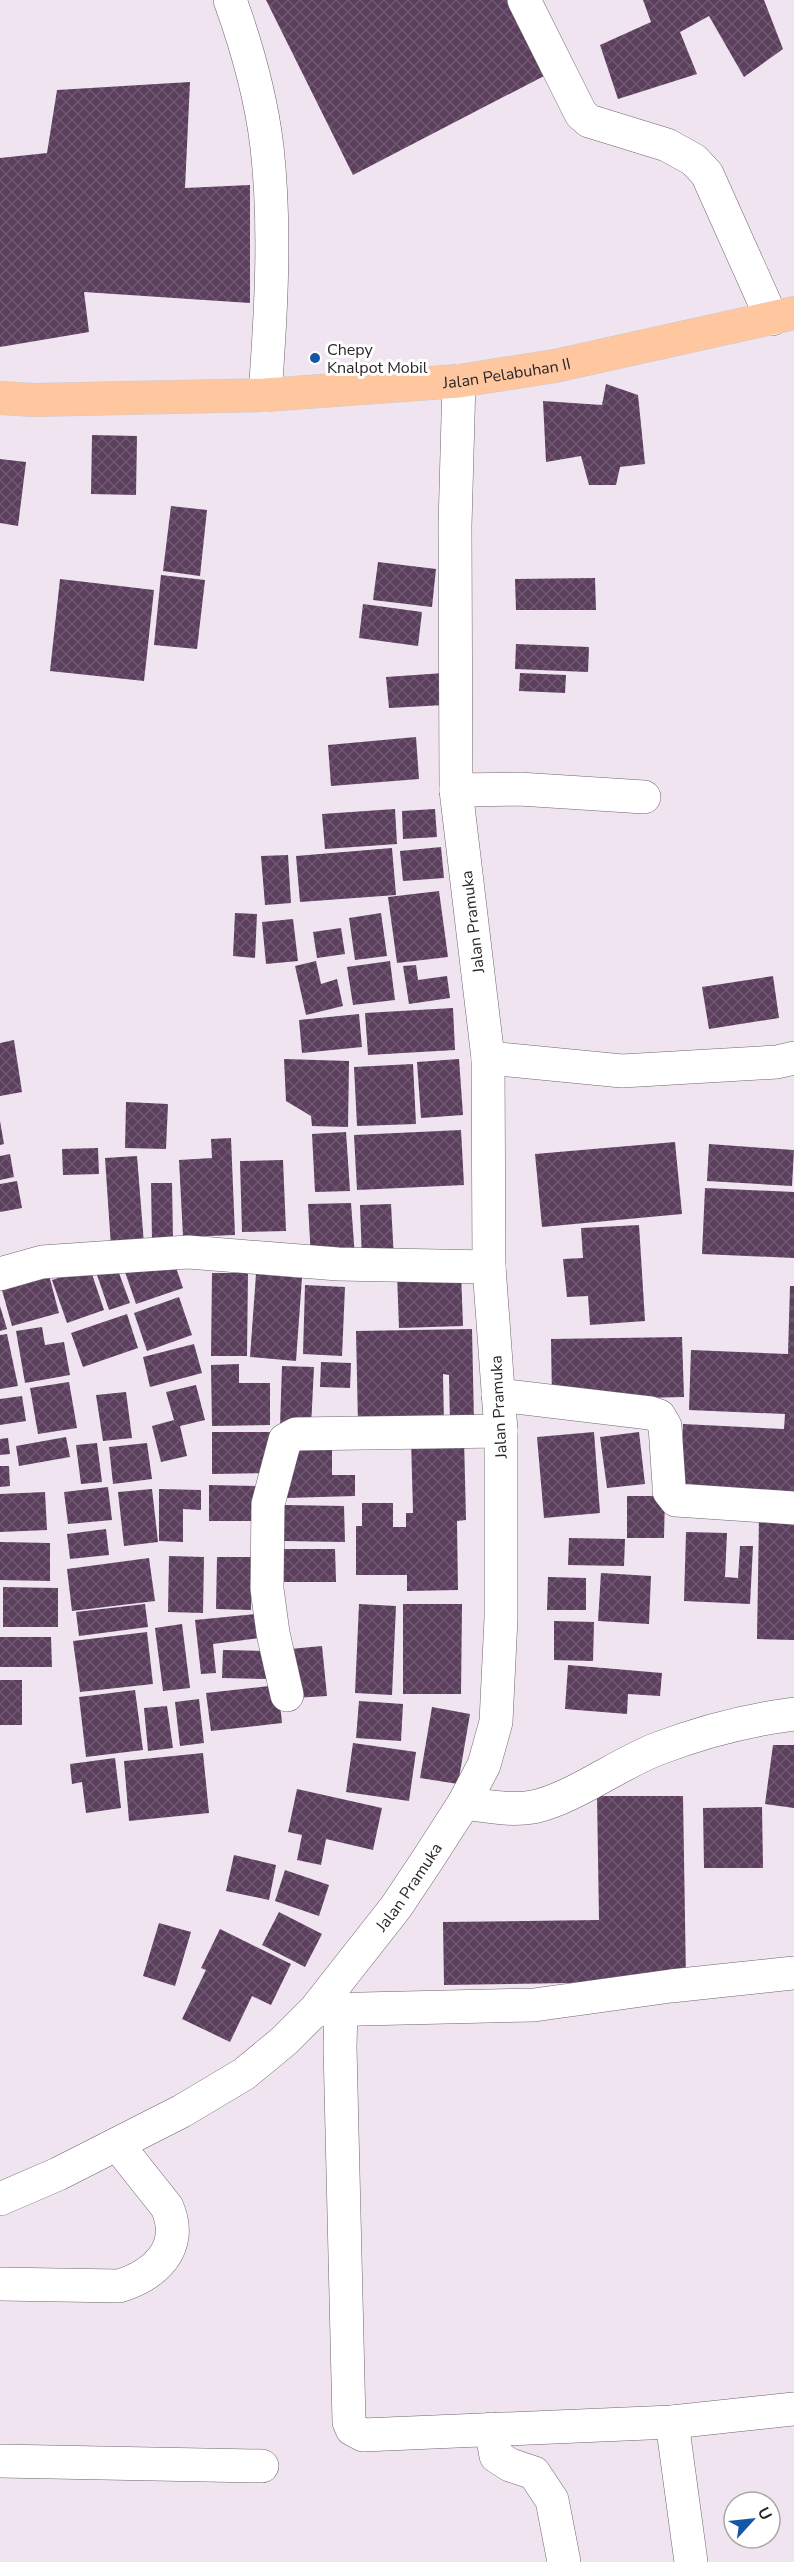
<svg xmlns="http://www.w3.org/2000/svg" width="794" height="2562" font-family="'Nunito Sans',sans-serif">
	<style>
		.building { fill: url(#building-cross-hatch) }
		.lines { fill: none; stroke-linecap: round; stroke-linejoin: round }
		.minor-casing { stroke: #6e656f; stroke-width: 34 }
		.major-casing { stroke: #cccbcc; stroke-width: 34 }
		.minor { stroke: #fff; stroke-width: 33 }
		.major { stroke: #fec7a0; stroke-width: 33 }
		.poi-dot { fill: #1656a7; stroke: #fff; stroke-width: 2 }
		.labels { text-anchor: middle; stroke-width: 6; stroke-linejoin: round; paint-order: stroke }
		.poi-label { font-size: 16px; fill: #292529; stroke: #fff; text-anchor: start }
		.street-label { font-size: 16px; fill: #292529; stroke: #fff }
	</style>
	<defs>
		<pattern id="building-cross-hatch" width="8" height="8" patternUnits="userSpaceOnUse" patternTransform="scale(1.5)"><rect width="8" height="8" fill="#5b3f5d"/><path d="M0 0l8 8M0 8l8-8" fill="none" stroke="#6f5871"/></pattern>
	</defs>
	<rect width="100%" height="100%" fill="#efe4f0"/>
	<path class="building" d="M266,0H509L544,76L353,175Z
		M643,0H764L783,49L744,77L709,16L680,32L697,74L618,99L600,45L651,22Z
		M190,82L185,188L250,185V303L84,292L89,332L0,347V158L47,153L57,90Z
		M606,384L638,395L645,464L620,467L616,485H589L581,456L546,462L543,401L602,405Z
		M92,435L137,436L136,495L91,494Z
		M0,459L26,462L18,526L0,523Z
		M171,506L207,510L200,576L163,571Z
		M378,562L436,569L432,607L373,600Z
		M161,575L205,580L197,649L154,645Z
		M595,578L596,610H516L515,579Z
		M60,579L154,590L144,681L50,671Z
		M363,604L422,612L418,646L359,638Z
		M516,644L589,647L588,672L515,669Z
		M444,673L445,705L389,708L386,677Z
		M520,673L566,675L565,693L519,691Z
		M416,737L419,779L331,786L328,745Z
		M395,809L397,844L325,849L322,814Z
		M435,809L437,837L403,839L402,811Z
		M441,847L444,878L403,881L400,851Z
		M392,848L396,895L300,902L296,856Z
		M288,855L291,903L265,905L261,856Z
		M439,891L448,957L397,963L388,897Z
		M235,913L257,914L255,958L233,956Z
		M381,913L387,956L355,960L349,918Z
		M293,919L298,961L266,964L262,922Z
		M341,928L345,954L317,958L313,932Z
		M316,961L321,984L337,979L343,1006L306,1015L295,966Z
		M390,961L395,1000L353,1005L347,967Z
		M416,965L418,980L447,976L450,998L409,1004L403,966Z
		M773,976L779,1018L709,1029L702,987Z
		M453,1008L455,1050L368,1055L365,1013Z
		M359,1014L362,1047L302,1053L299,1020Z
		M14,1040L22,1092L0,1096V1043Z
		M284,1059L349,1061L348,1127L312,1126L311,1116L286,1101Z
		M459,1059L463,1115L421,1118L417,1062Z
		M413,1064L416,1124L357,1126L354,1067Z
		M126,1102L168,1104L166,1149L125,1148Z
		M0,1121L4,1144L0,1145Z
		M461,1130L464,1185L357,1190L354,1135Z
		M346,1132L350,1191L315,1192L312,1134Z
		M231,1138L235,1235L183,1237L179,1160L212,1158L211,1139Z
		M675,1142L682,1214L542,1227L535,1154Z
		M709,1144L794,1150L792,1186L707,1181Z
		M98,1148L99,1174L63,1175L62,1149Z
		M10,1154L14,1177L0,1180V1156Z
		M137,1156L144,1244L111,1247L105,1158Z
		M283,1160L286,1231L242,1232L240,1161Z
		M17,1181L22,1208L0,1212V1184Z
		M151,1183H172L173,1239L152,1240Z
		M705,1188L794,1192V1258L702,1254Z
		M351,1203L355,1257L311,1259L308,1204Z
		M391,1204L394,1259L362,1261L360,1205Z
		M639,1225L645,1321L590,1325L588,1296L567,1297L563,1259L583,1258L581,1228Z
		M172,1256L183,1288L136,1304L125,1272Z
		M46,1264L59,1313L12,1326L0,1283Z
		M116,1265L130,1303L109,1310L96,1272Z
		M90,1268L104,1310L67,1323L52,1280Z
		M461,1272L463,1326L399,1328L397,1274Z
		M212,1273H248L247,1356H211Z
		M256,1274L302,1278L296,1361L250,1357Z
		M305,1285L345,1287L342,1356L303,1354Z
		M790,1286H794V1493L681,1488L683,1424L784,1429L785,1414L689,1410L691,1350L788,1354Z
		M179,1297L192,1335L147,1351L134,1313Z
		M0,1306L7,1329L0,1331Z
		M127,1314L138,1348L83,1367L71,1333Z
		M42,1327L45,1345L64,1342L70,1375L25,1383L16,1331Z
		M472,1329L474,1422L450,1423L449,1375L443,1374L444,1424L358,1425L356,1331Z
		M7,1334L18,1386L0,1389V1335Z
		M682,1337L684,1397L552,1400L551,1339Z
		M194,1344L202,1373L150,1387L143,1357Z
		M321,1362L351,1363L350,1388L320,1387Z
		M239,1364V1383H270V1425L212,1426L211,1365Z
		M282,1366L314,1367L311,1427L280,1426Z
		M69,1382L77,1428L38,1434L30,1388Z
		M196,1385L205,1420L180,1426L187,1456L161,1462L152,1426L174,1420L166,1392Z
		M126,1392L132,1438L103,1441L96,1395Z
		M22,1396L26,1421L0,1425V1399Z
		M212,1432H273L274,1473L212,1474Z
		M594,1432L600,1513L544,1518L537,1437Z
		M639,1432L645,1484L607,1488L600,1437Z
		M66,1437L70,1457L19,1466L16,1446Z
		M8,1438L10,1454L0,1455V1439Z
		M464,1438L466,1520L457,1521L458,1590L407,1591V1575H356V1526H362V1503H393V1527H406V1513H413L411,1439Z
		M97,1443L102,1482L81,1484L76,1445Z
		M147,1443L152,1479L113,1484L109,1447Z
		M332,1448V1475H355V1496L286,1498L285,1449Z
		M0,1466H9L10,1486L0,1487Z
		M209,1485L257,1486V1521H209Z
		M108,1487L112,1520L68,1524L64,1492Z
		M152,1489L158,1542L124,1546L118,1492Z
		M159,1489L201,1490V1510L183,1509V1542L159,1541Z
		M45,1492L47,1530L0,1532V1494Z
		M627,1496H665L664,1538H627Z
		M284,1505L344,1506L345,1542L284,1541Z
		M759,1518L794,1519V1640L757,1639Z
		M106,1529L109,1555L70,1559L67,1534Z
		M686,1532L727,1533L725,1577L738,1578L740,1546H753L750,1604L684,1601Z
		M569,1538L625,1539L624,1566L568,1565Z
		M0,1542L50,1543V1581L0,1580Z
		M273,1549H335L336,1582H274Z
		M169,1556L204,1557L203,1613L168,1612Z
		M217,1557H252L251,1610L216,1609Z
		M149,1558L155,1601L72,1611L67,1569Z
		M601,1573L651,1576L649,1624L598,1621Z
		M548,1577L586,1578V1610H547Z
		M3,1587L58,1588V1627H3Z
		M145,1604L148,1627L79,1636L76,1612Z
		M359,1604L396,1606L392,1695L355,1693Z
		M403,1604H462L461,1694H403Z
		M257,1614L259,1638L213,1644L216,1673L201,1674L195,1620Z
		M554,1621L594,1622L593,1661L554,1660Z
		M182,1624L190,1688L163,1691L155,1628Z
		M147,1632L153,1684L80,1692L73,1641Z
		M0,1637H51L52,1667H0Z
		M322,1646L327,1696L294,1698L290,1649Z
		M223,1650L267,1651V1679L222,1678Z
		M568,1665L662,1673L660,1696L628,1694L627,1714L565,1709Z
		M0,1680H22V1725H0Z
		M278,1685L282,1723L211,1731L206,1693Z
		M135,1690L143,1750L86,1757L79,1697Z
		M199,1699L204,1743L180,1746L175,1702Z
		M359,1701L403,1704L401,1741L356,1738Z
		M167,1706L173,1748L148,1751L144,1708Z
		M432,1707L470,1714L458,1784L420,1778Z
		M353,1743L416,1752L409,1801L346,1792Z
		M773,1745H794V1808L765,1804Z
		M203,1753L209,1813L129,1821L124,1761Z
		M115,1758L121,1808L86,1813L82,1782L72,1784L70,1764Z
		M297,1789L382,1808L373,1850L326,1839L321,1865L297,1860L302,1835L288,1832Z
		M597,1796H683L686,1981L444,1985L443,1922L599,1920Z
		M762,1807L763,1868H704L703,1808Z
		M234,1855L276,1865L269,1900L226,1891Z
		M285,1870L329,1885L319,1916L275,1901Z
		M279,1912L322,1934L305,1967L262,1945Z
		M159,1923L191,1932L175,1986L143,1976Z
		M220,1929L291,1964L271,2005L252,1996L230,2042L182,2019L206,1970L201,1968Z"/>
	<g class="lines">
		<g class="minor-casing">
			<g id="minor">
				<path d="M230,0C247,47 261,97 267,147C276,228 271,313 265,395"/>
				<path d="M524,0L581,114L589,121L667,145L694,160L707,174L772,319"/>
				<path d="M456,790L519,789L644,797"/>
				<path d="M488,1058L622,1071L777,1062L794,1058"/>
				<path d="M0,1274L42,1262L188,1252L338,1264L489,1267"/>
				<path d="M498,1395L650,1413L659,1416L665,1426L669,1485V1491L676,1500L794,1508"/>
				<path d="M287,1695L273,1633L267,1589L268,1504L285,1440L296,1434L501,1431"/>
				<path d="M464,1803C487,1806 510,1811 533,1807C572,1799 618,1764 657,1749C701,1732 747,1720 794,1714"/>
				<path d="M341,2009L340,2047L349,2422L352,2429L363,2435L672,2422L794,2409"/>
				<path d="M320,2010L534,2005L671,1986L794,1973"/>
				<path id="s1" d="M0,2199L58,2174L182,2111L244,2074L284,2041L315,2010L396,1907L428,1859L464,1803L484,1765L496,1722L501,1618V1431L489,1267L488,1058L456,790L455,526L459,381"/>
				<path d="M0,2284L119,2286C155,2275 185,2248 167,2207L117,2144"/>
				<path d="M672,2422L691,2562"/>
				<path d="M491,2429L496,2456L510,2465L534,2473L552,2500L564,2562"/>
				<path d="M0,2461L262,2466"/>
			</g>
		</g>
		<g class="major-casing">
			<g id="major">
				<path id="s2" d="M0,398L34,400L265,395L459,381L555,366L794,313"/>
			</g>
		</g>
		<use href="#minor" class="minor"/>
		<use href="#major" class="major"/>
	</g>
	<circle class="poi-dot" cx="315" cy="358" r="6"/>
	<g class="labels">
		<g class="poi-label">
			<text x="327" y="355">Chepy<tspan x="327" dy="18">Knalpot Mobil</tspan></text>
		</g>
		<g class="street-label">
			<text dy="6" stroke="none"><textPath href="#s2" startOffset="508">Jalan Pelabuhan II</textPath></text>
			<text transform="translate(472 922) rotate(-97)" y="6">Jalan Pramuka</text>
			<text transform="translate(498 1407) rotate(-93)" y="6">Jalan Pramuka</text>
			<text dy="6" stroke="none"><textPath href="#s1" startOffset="525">Jalan Pramuka</textPath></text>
		</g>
	</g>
	<g transform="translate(752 2520) rotate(63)"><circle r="28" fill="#ffffff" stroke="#a9a8a9" stroke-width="1.5"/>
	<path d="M0-4.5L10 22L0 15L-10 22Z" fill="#1656a7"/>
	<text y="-9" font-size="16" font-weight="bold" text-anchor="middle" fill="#292529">U</text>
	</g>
</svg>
